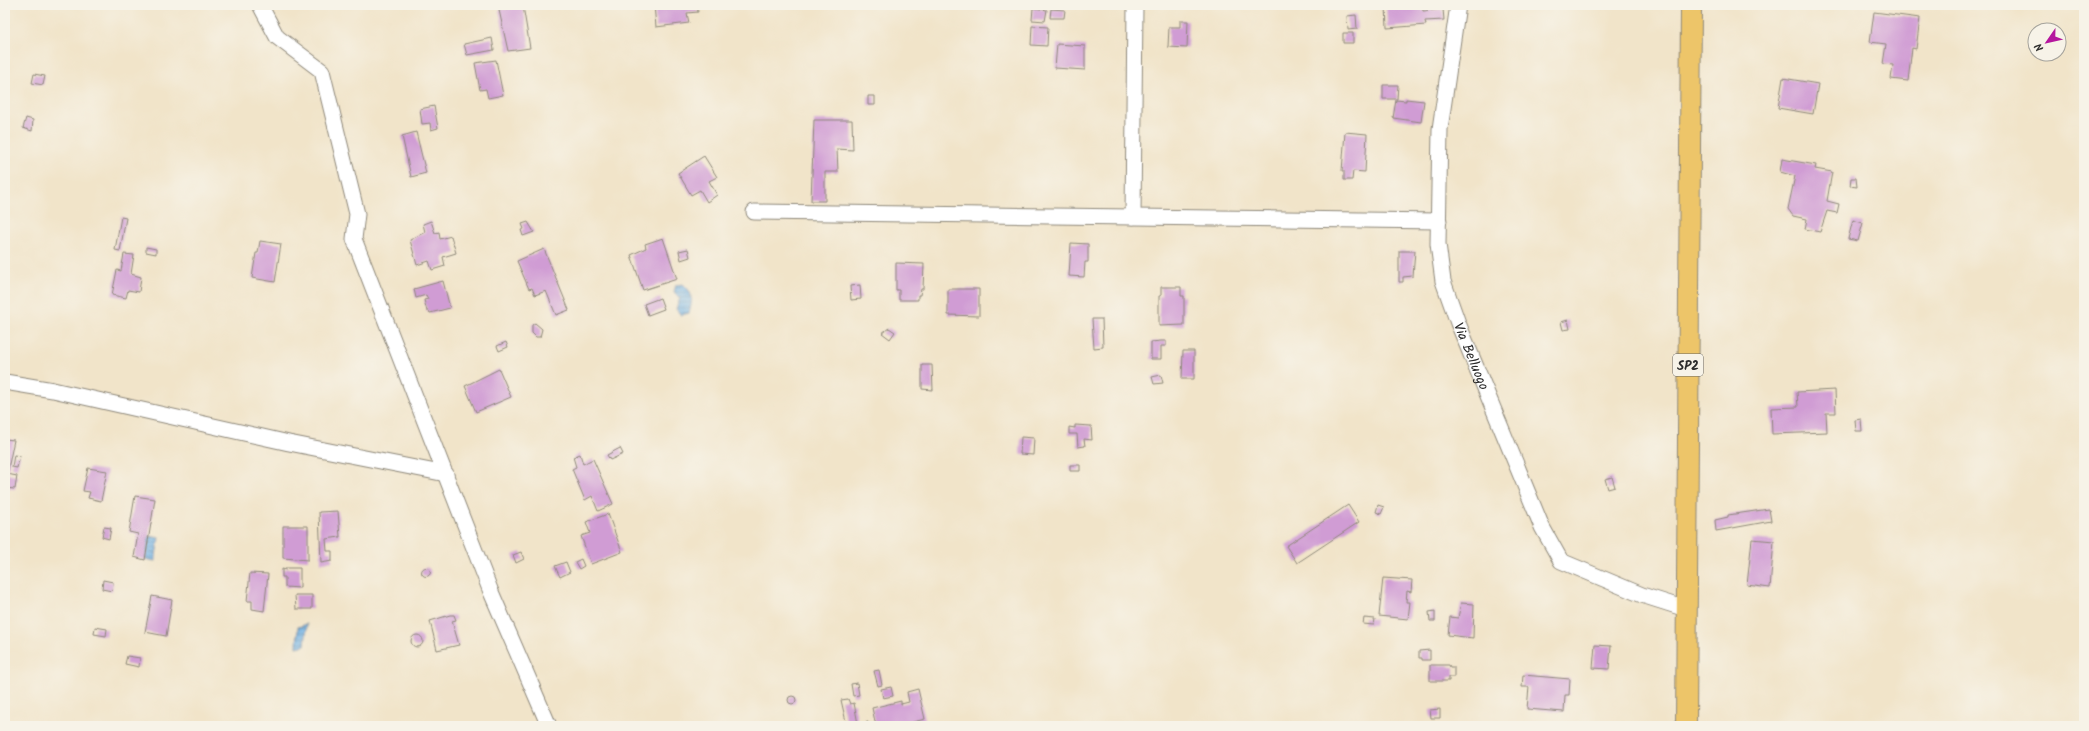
<svg xmlns="http://www.w3.org/2000/svg" width="2089" height="731" font-family="Kalam,sans-serif">
	<style>
		.water { fill: url(#water-rules); stroke: #4d6e87 }
		.building { fill: #d09cd4 }
		.lines { fill: none; stroke-linecap: round; stroke-linejoin: round }
		.minor-casing { stroke: #8e887a; stroke-width: 17 }
		.major-casing { stroke: #8e887a; stroke-width: 22 }
		.minor { stroke: #fff; stroke-width: 15 }
		.major { stroke: #edc569; stroke-width: 20 }
		.labels { text-anchor: middle; stroke-width: 3.5; stroke-linejoin: round; paint-order: stroke }
		.shield { fill: #f7f3e8; stroke: #686764; stroke-width: 1 }
		.shield-label { font-size: 13px; font-weight: bold; fill: #2b2b2b }
		.street-label { font-size: 14px; fill: #2b2b2b; stroke: #f7f3e8 }
	</style>
	<defs>
		<pattern id="water-rules" width="6" height="5" patternUnits="userSpaceOnUse"><rect width="6" height="5" fill="#6fb0e3"/><path d="M0 2.5h6" fill="none" stroke="#5b8fb8"/></pattern>
	</defs>
	<rect width="100%" height="100%" fill="#f7f3e8"/>
	<filter id="ink" filterUnits="userSpaceOnUse"><feTurbulence type="fractalNoise" baseFrequency=".025" numOctaves="2"/><feDisplacementMap in="SourceGraphic" scale="8" xChannelSelector="R" yChannelSelector="G"/><feConvolveMatrix kernelMatrix="1 2 1 2 8 2 1 2 1" color-interpolation-filters="sRGB"/></filter>
	<filter id="wash" filterUnits="userSpaceOnUse"><feTurbulence type="fractalNoise" baseFrequency=".012" numOctaves="4" result="noise"/><feDisplacementMap in="SourceGraphic" scale="16" xChannelSelector="R" yChannelSelector="G"/><feGaussianBlur stdDeviation="0.9" result="paint"/><feColorMatrix in="noise" values="0 0 0 0 0 0 0 0 0 0 0 0 0 0 0 0 0 1.4 0 .05"/><feComposite in="paint" operator="in"/></filter>
	<g filter="url(#wash)">
		<rect width="100%" height="100%" fill="#f1e4c9"/>
		<path class="water" d="M683,284C693,293 693,300 689,313L681,315L676,309L680,298L674,292L676,285Z
			M149,536L159,538L155,561L145,559Z
			M307,624L305,645L297,647L298,627Z"/>
		<g id="blocks">
			<path class="building" d="M654,5H697L698,12L687,13L689,23L656,27Z
				M1386,5H1422L1423,11L1443,9L1444,20L1425,21L1426,25L1387,28Z
				M523,6L530,48L508,51L499,10Z
				M1033,8L1047,10L1045,21L1032,20Z
				M1051,9L1065,10L1064,18H1050Z
				M1874,12L1920,18L1916,49L1912,48L1908,81L1891,79L1893,65L1883,64L1886,44L1870,42Z
				M1356,15L1357,29L1348,30L1347,16Z
				M1180,21H1188L1187,48L1168,47L1169,27H1180Z
				M1032,26L1048,27L1047,46L1031,45Z
				M1343,33H1353V43H1343Z
				M492,38L494,50L467,55L464,44Z
				M1057,44L1085,46V70L1055,68Z
				M496,60L503,95L488,98L486,89L480,90L475,63Z
				M34,74L45,76L43,85L32,83Z
				M1783,78L1818,84L1813,114L1778,108Z
				M1383,85H1398L1397,99H1383Z
				M868,96H875V105H868Z
				M1406,99L1424,101L1421,122L1393,118L1396,100L1406,101Z
				M434,106L438,128L431,130L430,123L422,124L420,109Z
				M26,118L33,120L32,131L23,128Z
				M814,120H852L853,150L837,149L838,172H825V201H811Z
				M416,132L426,173L411,177L402,136Z
				M1345,132L1367,134L1365,172L1353,171L1352,180H1344V171H1342Z
				M704,156L717,177L709,181L717,195L707,202L700,190L691,195L678,173Z
				M1782,159L1816,165L1815,169L1832,172L1827,201L1839,204L1837,213L1827,211L1820,232L1805,229L1807,219L1793,216L1788,209L1795,176L1780,172Z
				M1851,178H1856L1857,187L1850,186Z
				M121,217L126,218L120,251L115,250Z
				M1853,220L1863,223L1858,241L1848,239Z
				M431,221L435,233L439,232L440,239L451,236L456,253L443,257L445,266L432,270L429,261L417,265L410,240L425,232L423,224Z
				M528,222L534,232L523,236L521,230L524,229L522,224Z
				M663,238L677,279L643,290L631,255L646,248L645,244Z
				M260,241L281,244L275,282L252,278L256,253H258Z
				M1071,243L1088,244V262H1085L1084,277L1069,276Z
				M146,247L156,249V254L146,252Z
				M544,249L569,310L556,315L546,291L535,295L532,288L529,289L517,261Z
				M688,249L690,257L681,260L679,251Z
				M1399,251H1415L1413,276L1403,277V282H1399Z
				M124,254L134,255L131,274L141,277L139,292L128,290L126,298L112,295L117,270L121,271Z
				M896,263L924,264L923,289H921L920,295H918V300H899V290H896Z
				M443,281L450,308L430,313L429,311H427L424,300L428,299L426,295L416,298L414,289Z
				M860,285L861,299L851,300L850,286Z
				M1161,287H1181V296H1184V325L1159,326V296H1161Z
				M948,289H979V316L948,315Z
				M660,298L664,309L648,315L644,304Z
				M1092,319H1102L1103,347L1094,348Z
				M1568,320L1570,329L1563,330L1561,322Z
				M535,323L542,329L540,337H536L532,333V325Z
				M889,328L895,332L890,339L882,333Z
				M1161,341H1166V346H1161V359H1151V342Z
				M506,342L508,347L499,351L497,346Z
				M1183,351H1194V379H1182Z
				M922,365H932L933,390L922,389Z
				M499,369L511,397L476,412L465,386Z
				M1161,375L1163,383L1154,384L1152,377Z
				M1835,390L1836,413H1826L1827,432L1772,434L1771,408L1798,407L1797,392Z
				M1861,419L1862,431H1856L1855,420Z
				M1075,425L1091,426L1092,440L1084,439L1085,446L1078,447L1077,434H1069V427L1075,428Z
				M1021,437L1034,438L1033,455L1020,454Z
				M5,439L14,440L7,474L17,476L15,489L5,488L7,475H5Z
				M620,448L623,454L610,460L607,455Z
				M580,454L583,464L593,459L613,504L598,511L592,496L585,500L572,469L576,467L573,457Z
				M14,455L20,456L17,468L12,467Z
				M1070,465H1080V471H1070Z
				M88,468L107,471L101,501L88,498L90,492L83,491Z
				M1612,477L1615,487L1608,489L1605,479Z
				M135,496L155,499L145,560L134,557L138,534L129,532Z
				M1348,505L1359,522L1297,563L1286,546Z
				M1378,505L1384,507L1381,514L1376,512Z
				M1769,509L1771,521L1716,531L1715,520L1728,517V515Z
				M338,511L340,537L326,539L327,551H332V561L321,563L319,512Z
				M608,514L622,552L591,564L581,536L590,533L586,522Z
				M283,526H308V560L283,558Z
				M104,527L111,528L109,539L102,537Z
				M1752,539L1774,541L1770,588L1747,585Z
				M521,552L524,559L516,563L513,555Z
				M581,559L584,566L579,569L575,562Z
				M566,562L570,572L560,577L555,566Z
				M421.5 572a4.5 4.5 0 1 1 9 0a4.5 4.5 0 1 1-9 0Z
				M286,568H300V588L285,587V577H282V569L286,570Z
				M250,573L268,574L264,611L252,609V601H247Z
				M1383,578L1412,580L1411,592L1407,591L1406,602H1410L1408,619L1379,616Z
				M103,580L113,582L112,591L102,589Z
				M295,595H312V609H296Z
				M152,596L172,600L166,636L145,632Z
				M1461,603L1474,604L1473,638L1448,635L1450,617L1458,618Z
				M1435,611V621H1430L1429,612Z
				M450,615H454L456,620L452,621L459,645L437,650L430,621Z
				M1364,618L1375,619L1374,625L1363,624Z
				M95,627L107,629L106,636L94,634Z
				M411 641a6 6 0 1 1 12 0a6 6 0 1 1-12 0Z
				M1595,645L1611,646L1609,669L1593,668Z
				M1430,650V660H1422V658H1419V651Z
				M127,656L140,658L139,667L125,664Z
				M1430,665H1449L1450,667H1454V677H1449V681H1430Z
				M879,670L882,685L878,686L874,671Z
				M1523,675L1570,679L1569,695H1565L1564,712L1527,709L1529,687H1522Z
				M857,683L859,695L853,696L851,684Z
				M891,687L893,696L883,698L881,689Z
				M918,689L925,719L913,722L914,726H876L872,708L901,701V704L909,702L907,692Z
				M788 700a4 4 0 1 1 8 0a4 4 0 1 1-8 0Z
				M848,699L850,704L854,703L858,724L868,722L869,726H847L841,700Z
				M1440,709V718H1431L1430,710Z"/>
		</g>
	</g>
	<g filter="url(#ink)">
		<use href="#blocks" fill-opacity="0" stroke="#8e887a" stroke-width="1"/>
		<g class="lines">
			<g class="minor-casing">
				<g id="minor">
					<path d="M260,5L277,37L322,71L357,214L354,239L491,592L549,726"/>
					<path id="s1" d="M1458,5L1440,129L1438,244L1443,281L1458,323L1542,527L1561,561L1642,595L1686,609"/>
					<path d="M754,212L1439,221"/>
					<path d="M1133,217L1135,5"/>
					<path d="M5,382L53,390L289,443L446,474"/>
				</g>
			</g>
			<g class="major-casing">
				<path id="major" d="M1686,726L1691,5"/>
			</g>
			<use href="#minor" class="minor"/>
			<use href="#major" class="major"/>
		</g>
	</g>
	<g class="labels">
		<rect class="shield" x="1673" y="354" width="30" height="22" rx="3"/>
		<g class="shield-label">
			<text x="1688" y="370">SP2</text>
		</g>
		<g class="street-label">
			<text dy="5" stroke="none"><textPath href="#s1" startOffset="358">Via Belluogo</textPath></text>
		</g>
	</g>
	<rect width="2089" height="731" fill="none" stroke="#f7f3e8" stroke-width="20"/>
	<g transform="translate(2047 42) rotate(236)"><circle r="19" fill="#f7f3e8" stroke="#a5a39c"/>
	<path d="M0-3L7 15L0 10L-7 15Z" fill="#b5179e"/>
	<text y="-6" font-size="11" font-weight="bold" text-anchor="middle" fill="#2b2b2b">N</text>
	</g>
</svg>
